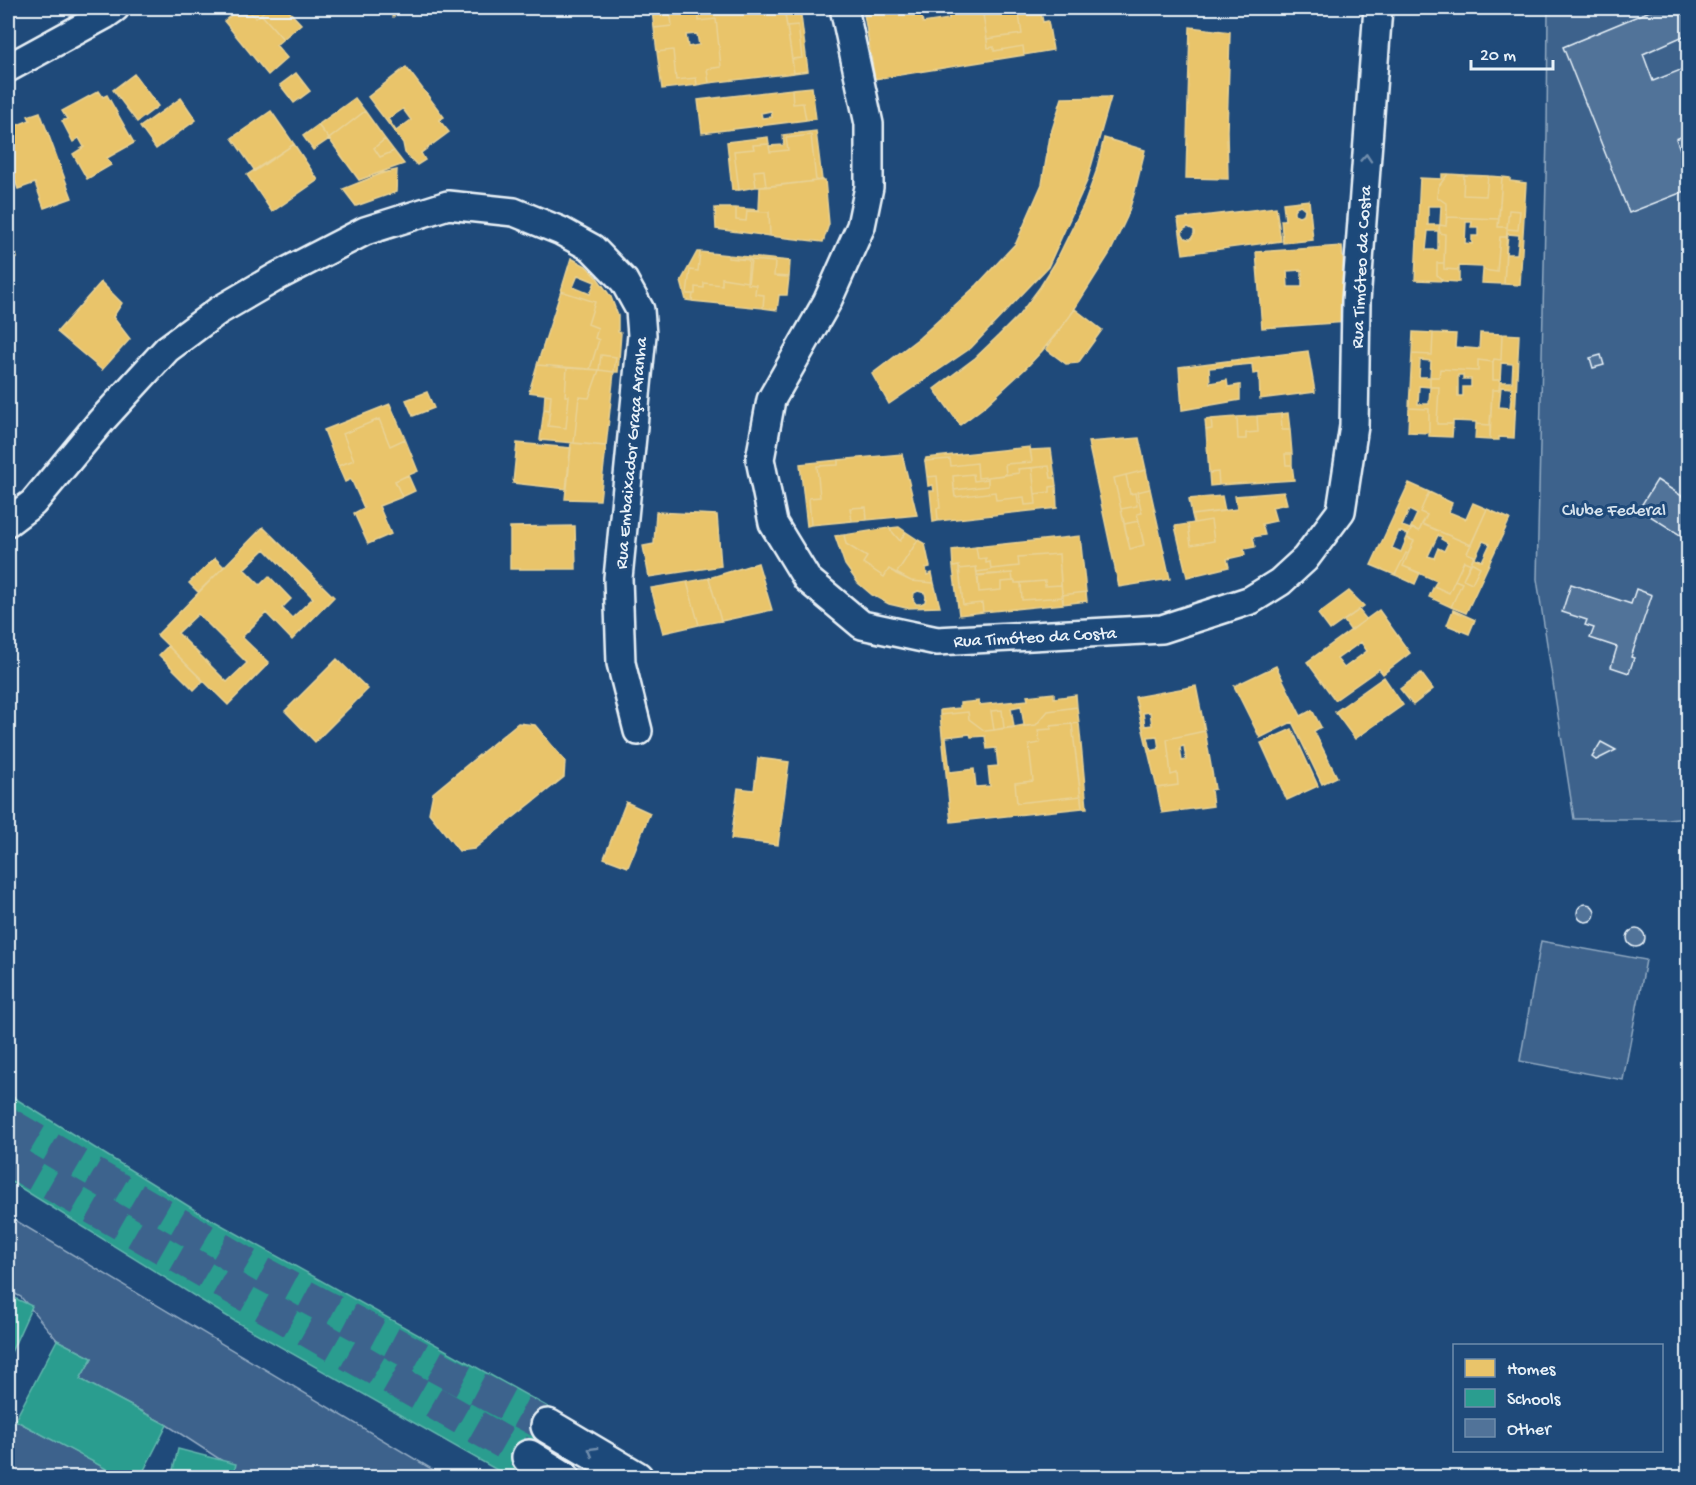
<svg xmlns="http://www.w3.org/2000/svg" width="1696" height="1485" font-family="'Gochi Hand',sans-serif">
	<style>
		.green { fill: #3c628c; stroke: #92aac2; stroke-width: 1.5 }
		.homes { fill: #e9c46a; stroke: #e9d295; stroke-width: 1.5; fill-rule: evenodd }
		.schools { fill: #2a9d8f; stroke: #63b6ae; stroke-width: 1.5 }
		.building { fill: #517399; stroke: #e8f1f8; stroke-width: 1.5 }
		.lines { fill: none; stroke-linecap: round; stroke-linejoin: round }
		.trunk-tunnel { stroke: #3d638d; stroke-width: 33; stroke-dasharray: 33 16; stroke-linecap: butt }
		.minor-casing { stroke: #e8f1f8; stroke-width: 32 }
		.trunk-casing { stroke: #e8f1f8; stroke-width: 38 }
		.minor { stroke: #1f4a7a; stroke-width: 27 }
		.trunk { stroke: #1f4a7a; stroke-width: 33 }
		.oneway { stroke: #6f8dac }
		.labels { text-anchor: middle; stroke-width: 6; stroke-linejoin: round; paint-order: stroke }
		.street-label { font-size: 18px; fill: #e8f1f8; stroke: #1f4a7a }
		.park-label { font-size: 18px; fill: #d7e3ed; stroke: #1f4a7a }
	</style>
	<rect width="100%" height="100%" fill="#1f4a7a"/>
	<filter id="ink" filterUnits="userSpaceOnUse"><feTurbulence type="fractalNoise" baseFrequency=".0167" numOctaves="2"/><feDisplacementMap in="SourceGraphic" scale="12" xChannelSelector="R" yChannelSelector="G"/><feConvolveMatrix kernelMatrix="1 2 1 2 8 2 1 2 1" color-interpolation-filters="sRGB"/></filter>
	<g filter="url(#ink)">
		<path class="green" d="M1548,8H1688V817L1667,819H1574L1537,579L1547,134Z
			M1541,941L1646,960L1623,1080L1520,1061Z
			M8,1216L445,1477H247L167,1425L80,1379L92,1358L57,1340L21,1297L8,1290Z
			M8,1420H15L123,1477H8Z"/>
		<path class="homes" d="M240,8H246L256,18L261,14L283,39L276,45L287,58L268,75L224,21Z
			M246,8H268L256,18Z
			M268,8H286L301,24L283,39L261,14Z
			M385,8H404L393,17Z
			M683,8H698L699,21L716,19L721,67L707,69L709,83L697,85L696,78L676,80L673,50L657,52L654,28L672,26L670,9ZM697,34L699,45L688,47L686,35Z
			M698,8H784L794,73L709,83L707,69L721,67L716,19L699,21Z
			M784,8H800L808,71L794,73L792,59L802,58L798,25L787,26Z
			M863,8H920L923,23L949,19L947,8H982L988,48L994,47V51L1023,46L1024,55L875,79Z
			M982,8H1018L1022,34L987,39Z
			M1018,8H1040L1043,22L1048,21L1053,50L1024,55L1023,46L994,51V47L988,48L987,39L1022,34Z
			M670,9L672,26L654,28L652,11Z
			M798,25L802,58L792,59L787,26Z
			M1190,27L1230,32L1227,131L1228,179L1186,178Z
			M673,50L676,80L696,78L697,85L662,89L657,52Z
			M406,67L444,117L439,120L449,132L421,153L425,160L417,165L405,153L403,143L368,97ZM403,109L411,120L396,131L388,119Z
			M296,73L310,91L294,103L280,85Z
			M134,74L158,106L137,122L113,90Z
			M812,87L816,119L806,120L803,103L793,104L792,89Z
			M792,89L793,104L803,103L806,120L702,133L698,100ZM771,111L772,117L762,118L761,113Z
			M99,91L103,97L107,95L134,143L107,158L111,165L87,179L73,154L84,147L79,138L73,142L62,121L67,119L62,111Z
			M1111,97L1087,181L1048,267L971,348L889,404L872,374L919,338L977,285L1016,243L1042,184L1050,136L1062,98Z
			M181,98L196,120L156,149L140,127Z
			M355,98L365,111L329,139L318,125Z
			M271,111L294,144L255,171L232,138Z
			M365,111L385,139L374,148L380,157L394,151L404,164L359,180L329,139Z
			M40,112L72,198L44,208L35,183L18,189L8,162V129L30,120L28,116Z
			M318,125L329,139L313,150L303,136Z
			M816,131L822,180L816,181L811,135L786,138L788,150L770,152L769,146L784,145L783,135Z
			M811,135L816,181L766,187L764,170L754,171L756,187L739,190L734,151L754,149L753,145L769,144L770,152L788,150L786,138Z
			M768,137L769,144L753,145L754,149L734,151L739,190H732L727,142Z
			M1104,138L1145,150L1135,191L1127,217L1110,253L1070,316L1042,351L1025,369L984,407L960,425L934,389L975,358L998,336L1019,315L1040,287L1055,263L1085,202L1096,172Z
			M385,139L394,151L380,157L374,148Z
			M294,144L318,180L272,212L247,175Z
			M397,170L396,192L356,206L343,189L383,173Z
			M764,170L766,187H756L754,171Z
			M1442,174H1448L1438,187L1437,197L1447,204L1446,226L1440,225L1439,228L1440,233L1445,234L1444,263H1437V275L1443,281L1415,280L1420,178L1442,179ZM1428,231H1438V250H1426Z
			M1448,174L1464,175L1463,195L1486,196L1488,176L1502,177L1499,219L1447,217V204L1437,197L1438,187Z
			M1464,175L1488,176L1486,196L1463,195Z
			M1502,177L1510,178V181L1526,183L1520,285L1504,284L1507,229L1518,230L1520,211L1509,210L1507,227H1498ZM1508,234L1519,235L1517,254H1506Z
			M825,180L829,224L823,242L770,236L769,212L747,211L746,221L736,220V208L759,210L760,187Z
			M1309,200L1313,240L1283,243L1281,220H1285L1283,203ZM1300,205L1305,209L1304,214L1299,216L1294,214V210L1296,207Z
			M1428,206H1441L1440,225H1428Z
			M1276,207L1281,241L1183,254L1178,219ZM1188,227L1194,230V234L1191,239H1188L1185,238L1182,233L1184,229Z
			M715,208H736V220L746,221L747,211L769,212L770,236L716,229Z
			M1509,210L1520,211L1518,230L1507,229Z
			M1447,217L1499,219L1498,227H1507V237H1500L1497,272L1483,270V267L1459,266V270L1444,269L1445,234L1440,233L1439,228L1440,225L1446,226ZM1466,222H1472L1471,227H1478V236H1472V244L1465,243Z
			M8,229L17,258L8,261Z
			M1500,237H1507L1504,284L1482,283L1483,270L1497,272Z
			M1342,246L1347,322L1262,328L1256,252ZM1302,270V287H1288L1287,271Z
			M697,252H700L698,271L690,270L687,294H693L692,301L686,300L681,281Z
			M700,252L728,255V258L749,259L747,282L722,278V285L704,283V288L695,287V294H687L690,270L698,271Z
			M728,255L790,261L789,277L774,276L775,262L728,258Z
			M571,258L586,266L596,276L611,297L618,316V332L621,333L618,372H614L616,357L601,355L599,370L590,369L599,340L595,338L598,328L588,324L595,302L561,291ZM578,275L595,282L590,294L573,287Z
			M749,259L751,260L748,284L756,285L755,294L764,295L763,308L692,301L693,294H695V287L704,288V283L722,285V278L747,282Z
			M751,260L775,262L774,276L789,277L787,295H779L777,310L763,308L764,295L755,294L756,285L748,284Z
			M1437,263H1444V269L1459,270V282L1443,281L1437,275Z
			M101,282L122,303L113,317L130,339L102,370L57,332Z
			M561,291L595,302L588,324L598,328L595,338L599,340L590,369L537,365Z
			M1075,309L1102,330L1078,363L1066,364L1046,349Z
			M1413,332L1433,333L1432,355L1412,354Z
			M1433,333L1456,334L1455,347L1479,349L1480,333L1502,334L1501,360L1494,359L1493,362L1478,360V371L1440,369L1439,377H1430V387H1439L1437,424H1453L1452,437L1429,436V409L1409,408L1412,354L1432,355Z
			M1502,334L1519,335L1514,438L1499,437V440H1490L1492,390H1499L1500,380H1493V362L1494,359L1501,360ZM1501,363L1513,364L1512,382H1500ZM1501,387L1512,388L1510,408L1499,407Z
			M1308,351L1315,392L1260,399L1259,373L1253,374L1252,364L1209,368L1210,383L1227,380L1228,387L1240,385V400L1182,410L1179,367Z
			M601,355L616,357L614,372L599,370Z
			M1420,360L1431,361L1430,377H1419Z
			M1478,360L1493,362V380H1500L1499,390H1492L1490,425L1476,424V422L1453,421V424H1437L1439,387H1430V377H1439L1440,369L1478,371ZM1458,375H1463V379H1471V387H1463V396H1458Z
			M537,365L567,368L565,396H569L566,428L548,426L551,395L529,392Z
			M567,368L599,370L589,398L579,397L574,443L540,440L544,409L550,410L548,426L566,428L569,396H565Z
			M599,370L614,372L606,446L574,443L579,397L589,398Z
			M1419,386L1430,387L1429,404H1418Z
			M427,392L434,408L413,416L406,400Z
			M545,394L551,395L550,410L544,409Z
			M390,404L405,439L390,446L379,419L343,434L354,460L338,466L324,430Z
			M1409,408L1429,409V433L1408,432Z
			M1288,413L1290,430H1282L1281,414Z
			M1281,414L1282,430H1290L1292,454H1285L1286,465H1292L1294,480L1219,485L1218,472L1209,473L1206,430L1212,429L1211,419L1237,417L1238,439H1246V433L1258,432L1257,416Z
			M1257,416L1258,432L1246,433V439H1238L1237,417Z
			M379,419L390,446L405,439L418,471L395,481L402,497L379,506L391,534L368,544L354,513L364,508L351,479L345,482L338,466L354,460L343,434Z
			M1211,419L1212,429L1206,430L1205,420Z
			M1476,424L1490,425V440L1475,439Z
			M1139,438L1146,470L1114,478L1130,549L1144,545L1137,514L1142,513L1137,492L1150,489L1170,579L1119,587L1088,442Z
			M517,443L571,448L567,489L513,483Z
			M571,443L606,446L600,500L565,499Z
			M1030,447L1032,462L1005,464L1006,475L978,478L977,463L951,466L950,459L925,461L926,458Z
			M1051,449L1055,478H1051L1049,466L1018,469L1019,473L1006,475L1005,464L1032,462L1030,450Z
			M902,454L917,515L867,520L866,507L850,508L852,521L811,525L809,498L820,497L817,466L838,465V460Z
			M1285,454H1292V465H1286Z
			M950,459L951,466L977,463L978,478L988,477V479L974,481L973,474L953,476L955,497L995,492L996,500L1024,497L1025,505L1036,504L1035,494L1050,492V487L1056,486L1057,508L938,521L937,508H940L937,476L927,477L925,461Z
			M838,460V465L817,466L820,497L809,498L811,525L807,526L800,464Z
			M1049,466L1051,478H1055L1056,486L1050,487V492L1035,494L1032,468Z
			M1032,468L1036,504L1025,505L1024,497L996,500L995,492L955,497L954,490L988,486V477L1019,473L1018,469Z
			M1146,470L1150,489L1137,492L1142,513L1137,514L1139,521L1124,524L1121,509L1137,506L1135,493L1130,494L1126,475Z
			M1218,472L1219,485L1210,486L1209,473Z
			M973,474L974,481L988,479V486L954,490L953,476Z
			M408,475L415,491L402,497L395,481Z
			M1126,475L1130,494L1135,493L1137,506L1121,509L1114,478Z
			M937,476L940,508H937L938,521L933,522L930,491H934L933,485L928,486L927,477Z
			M1409,483L1429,492L1420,512L1427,515L1419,531L1412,528L1407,538L1414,541L1408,554L1406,553L1395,575L1371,565ZM1409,510L1417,514L1410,529L1402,526Z
			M1284,492L1287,504L1272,507L1276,521L1262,524L1265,535L1253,537L1255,547L1244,549L1245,555L1227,559L1229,567L1187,577L1175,526L1188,524L1191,545L1214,541L1211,520L1194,523L1192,515L1237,509L1235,496Z
			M1429,492L1452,503L1449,512L1466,519L1473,503L1487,509L1471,545L1422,524L1427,515L1420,512Z
			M1222,496L1225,511L1192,515L1189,499Z
			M866,507L867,520L852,521L850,508Z
			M1487,509L1510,519L1466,613L1451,607L1462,583L1455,580L1464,561L1471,564L1463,579L1472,583L1480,567L1471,562L1474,556L1467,553ZM1483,541L1490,544L1482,561L1475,558Z
			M656,512L717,515L721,566L649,577L643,546L654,544Z
			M1211,520L1214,541L1191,545L1188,524Z
			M1139,521L1144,545L1130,549L1124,524Z
			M1422,524L1471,545L1467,553L1474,556L1471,564L1464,561L1449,593L1434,586L1437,581L1403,566L1414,541L1407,538L1412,528L1419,531ZM1438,535L1442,537L1441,539L1448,543L1444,551L1438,548L1434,558L1428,556Z
			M575,526L576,569H510V527Z
			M263,527L334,597L292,640L266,613L242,637L269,663L228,705L157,635ZM265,549L313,598L292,618L282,608L291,599L269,576L260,585L244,569ZM198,614L247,663L227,682L178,633Z
			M899,527L906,532L900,541L889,528Z
			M889,528L900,541L906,532L918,540L896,574L889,569L884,577L863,563L867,557L846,544L844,535Z
			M1399,531L1408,535L1401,552L1392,548Z
			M844,535L846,544L867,557L863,563L884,577L889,569L911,581L934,583L940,607L906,608L889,604L872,595L858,583L845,565L835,536ZM918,591L925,593L926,597L925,602L921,604H916L913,600L914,593Z
			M1080,536L1086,592L1062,595L1059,554L1018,557L1019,566L991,569L990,562L986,563V558L978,559L976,547Z
			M918,540L925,544L930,567L926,568L927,575L932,573L934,583L911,581L896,574Z
			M976,547L978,559L986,558V563L990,562L991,570L977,572L976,567L959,569V566L953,567L952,550Z
			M1406,553L1408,554L1403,566L1420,573L1415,584L1395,575Z
			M1059,554L1061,585L1045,586V581L1015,583V581H1013L1012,573L977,576V572L991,570V569L1019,566L1018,557Z
			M215,558L224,567L198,592L189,583Z
			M1471,562L1480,567L1472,583L1463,579Z
			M758,563L772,610L721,621L709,578Z
			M959,566L963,605L982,603L983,612L959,615L953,567Z
			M976,567L979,592L1001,590V582L1015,581V583H1021L1022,600L1063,597V604L983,612L982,603L963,605L959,569Z
			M1012,573L1013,581L1001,582V590L979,592L978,575Z
			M709,578L721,621L699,625L687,582Z
			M1455,580L1462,583L1451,607L1429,597L1434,586L1449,593Z
			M1045,581V586L1061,585L1063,597L1022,600L1021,583Z
			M687,582L699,625L663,633L651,588Z
			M1349,591L1364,606L1330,630L1318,614Z
			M1086,592L1087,601L1063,604L1062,595Z
			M1359,610L1366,619L1351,631L1344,621Z
			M1379,610L1410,653L1383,674L1379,669L1335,700L1307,662ZM1361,642L1367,651L1344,668L1337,659Z
			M1453,610L1475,620L1469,634L1447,625Z
			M168,646L203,681L194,690L159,655Z
			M337,659L368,689L315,742L285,711Z
			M1276,666L1301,716L1312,710L1321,727L1314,731L1337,777L1322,784L1292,722L1260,738L1234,686Z
			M1421,673L1433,689L1413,705L1400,689Z
			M1384,677L1403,705L1355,739L1335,712Z
			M1196,686L1205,731L1167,739L1171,775L1177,773L1178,785L1157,788L1135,697ZM1150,712L1152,725L1145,726L1143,713ZM1157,736L1159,749L1151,751L1148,737Z
			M1054,693V698L1076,695L1077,707L1048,711L1036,725L1004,728L1002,710L991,711L994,730L985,731L969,719L968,712L940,715V710L960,708V703L979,701V705L1008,702L1028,700L1027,696Z
			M1021,706L1024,725L1014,727L1011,708Z
			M1077,707L1079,723L1051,726V729L1038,730L1040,743L1029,745L1033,781L1015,783L1017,803L1081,796L1082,808L951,822L940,715L968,712L969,719L985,731L1036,725L1048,711ZM970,734L971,737L985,736L987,749L996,748L998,766L988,767L990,786L976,787L974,769L950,772L946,737Z
			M1002,710L1004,728L994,730L991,711Z
			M518,723L535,725L565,761L564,777L474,849L459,851L429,813L433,793Z
			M1079,723L1087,808H1082L1072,724Z
			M1072,724L1081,796L1017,803L1015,783L1033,781L1029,745L1040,743L1038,730L1051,729V726Z
			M1292,729L1318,786L1287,800L1261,743Z
			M1205,731L1215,789L1211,790L1213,806L1162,813L1157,788L1178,785L1177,773L1171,775L1167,739ZM1184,746L1186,760L1182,761L1180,747Z
			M758,758L789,762L778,845L731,839L738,788L754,790Z
			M626,802L650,813L628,867L604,858Z"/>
		<path class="schools" d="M8,1094L198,1212L555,1411L519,1478H511L233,1320L8,1180Z
			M8,1295L32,1306L8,1359Z
			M57,1340L92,1358L80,1379L167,1425L140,1478H123L15,1420Z
			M178,1449L236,1464L233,1478H171Z"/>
		<path class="building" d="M1657,8H1688V34L1643,54L1653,81L1688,67V134L1676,139L1688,169V190L1629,213L1563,47Z
			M1601,355L1604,365L1593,368L1590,358Z
			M1657,480L1688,500V540L1639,509Z
			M1571,584L1631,604L1636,589L1652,595L1631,657L1634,658L1629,673L1611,667L1617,647L1590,638L1594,628L1585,625L1587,620L1562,612Z
			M1601,742L1616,750L1596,760L1592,757Z
			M1577 913a9 9 0 1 1 18 0a9 9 0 1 1-18 0Z
			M1627 938a9 9 0 1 1 18 0a9 9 0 1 1-18 0Z"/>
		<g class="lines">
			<path class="trunk-tunnel" d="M8,1124L258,1271L548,1426
				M8,1159L529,1457"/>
			<g class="minor-casing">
				<path id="minor" d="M844,8L869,124V187L861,226L827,302L771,400L760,459L773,523L807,579L862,625L937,641L1162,629L1251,600L1280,582L1305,559L1341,511L1354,426L1356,301L1378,8
					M8,68L105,15L115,8
					M8,522L33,503L101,421L167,349L218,311L278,276L365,231L448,205L514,212L561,231L592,248L624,281L640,310L642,335L618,578L621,663L638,731"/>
			</g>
			<g class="trunk-casing">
				<path id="trunk" d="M548,1426L636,1478
					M529,1457L563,1478"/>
			</g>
			<use href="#minor" class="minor"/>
			<use href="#trunk" class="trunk"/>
		</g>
		<defs><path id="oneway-chevron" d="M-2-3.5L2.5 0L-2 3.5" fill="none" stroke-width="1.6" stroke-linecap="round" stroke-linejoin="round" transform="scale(1.5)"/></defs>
		<g class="oneway">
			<use href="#oneway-chevron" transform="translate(1366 158) rotate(-86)"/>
			<use href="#oneway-chevron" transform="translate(592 1451) rotate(-150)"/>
		</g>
	</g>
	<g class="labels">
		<g class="street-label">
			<text transform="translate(1360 267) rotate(-87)" y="6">Rua Timóteo da Costa</text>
			<text transform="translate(630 453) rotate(-85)" y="6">Rua Embaixador Graça Aranha</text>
			<text transform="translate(1035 636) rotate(-3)" y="6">Rua Timóteo da Costa</text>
		</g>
		<g class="park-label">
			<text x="1614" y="515">Clube Federal</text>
		</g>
	</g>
	<rect width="1696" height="1485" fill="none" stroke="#1f4a7a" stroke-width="30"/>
	<rect x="15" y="15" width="1666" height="1455" fill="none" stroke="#e8f1f8" stroke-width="2" filter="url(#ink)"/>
	<rect x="1453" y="1344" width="210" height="108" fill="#1f4a7a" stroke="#6f8dac" stroke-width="1.5"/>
	<rect x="1465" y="1359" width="30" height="18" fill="#e9c46a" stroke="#6f8dac" stroke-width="1.5"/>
	<text x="1507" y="1374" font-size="18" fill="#e8f1f8">Homes</text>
	<rect x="1465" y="1389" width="30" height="18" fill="#2a9d8f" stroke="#6f8dac" stroke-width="1.5"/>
	<text x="1507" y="1404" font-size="18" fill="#e8f1f8">Schools</text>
	<rect x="1465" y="1419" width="30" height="18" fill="#517399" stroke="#6f8dac" stroke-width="1.5"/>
	<text x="1507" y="1434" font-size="18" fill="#e8f1f8">Other</text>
	<path d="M1471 60v9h82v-9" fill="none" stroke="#e8f1f8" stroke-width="3"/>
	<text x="1480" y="60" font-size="18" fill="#e8f1f8" stroke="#1f4a7a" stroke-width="4.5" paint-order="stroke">20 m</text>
</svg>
